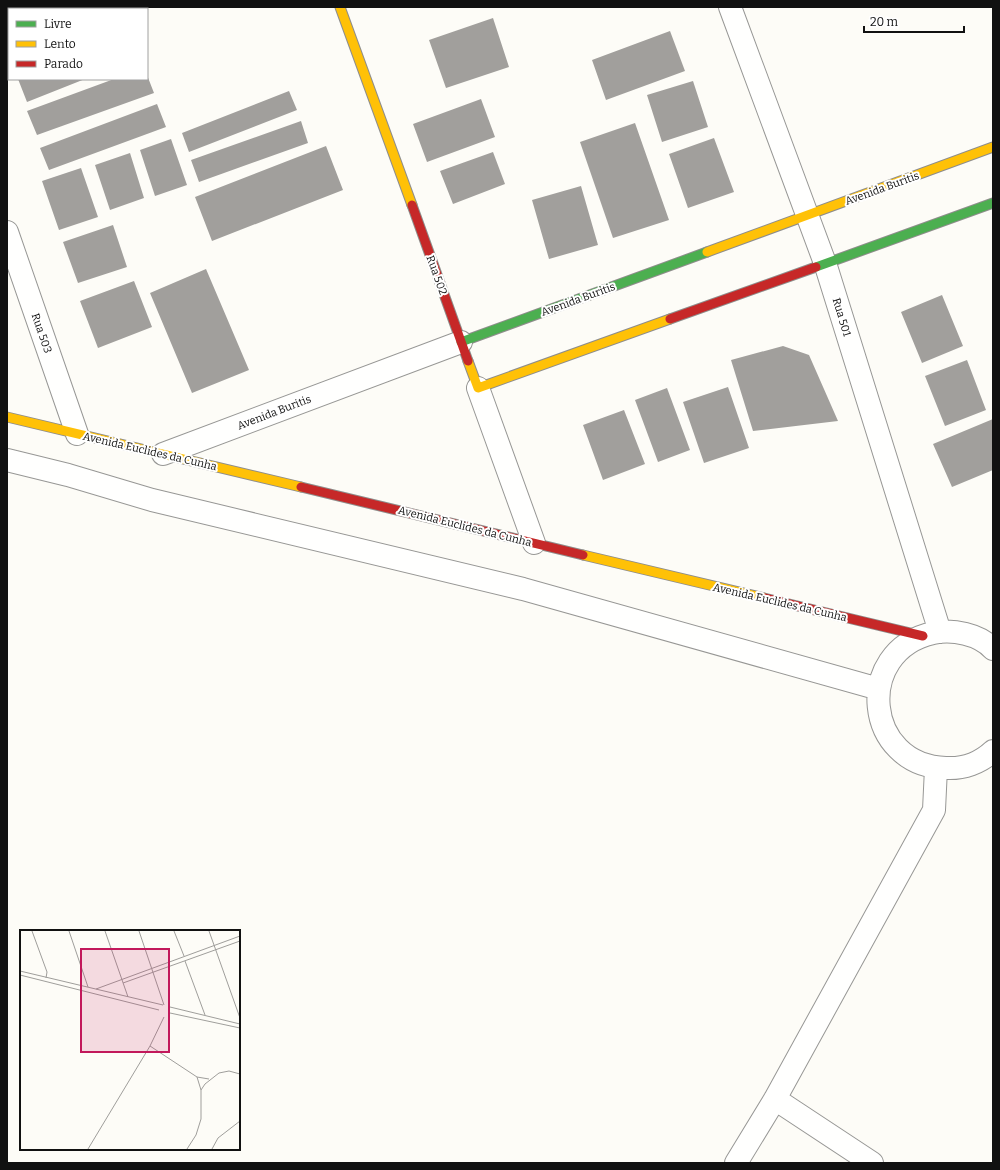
<svg xmlns="http://www.w3.org/2000/svg" width="1000" height="1170" font-family="Bitter,serif">
	<style>
		.building { fill: #a19f9c }
		.lines { fill: none; stroke-linecap: round; stroke-linejoin: round }
		.street-casing { stroke: #979795; stroke-width: 24 }
		.fast-casing { stroke: #8e8d8b; stroke-width: 11 }
		.slow-casing { stroke: #8e8d8b; stroke-width: 11 }
		.jam-casing { stroke: #8e8d8b; stroke-width: 11 }
		.street { stroke: #fffffe; stroke-width: 22 }
		.fast { stroke: #4caf50; stroke-width: 9 }
		.slow { stroke: #ffc107; stroke-width: 9 }
		.jam { stroke: #c62828; stroke-width: 9 }
		.labels { text-anchor: middle; stroke-width: 4; stroke-linejoin: round; paint-order: stroke }
		.street-label { font-size: 11px; fill: #111; stroke: #fff }
		.inset-road { fill: none; stroke: #9f9e9b; stroke-width: 1 }
		.view { fill: #c2185b; fill-opacity: 0.15; stroke: #c2185b; stroke-width: 2 }
		.inset-edge { fill: none; stroke: #111; stroke-width: 2 }
	</style>
	<rect width="100%" height="100%" fill="#fdfcf7"/>
	<path class="building" d="M7,7H104L99,9H9V40L7,41Z
		M493,18L509,67L446,88L429,40Z
		M670,31L685,71L606,100L592,60Z
		M147,75L154,93L37,135L27,111L114,79H147Z
		M18,79H85L27,102Z
		M693,81L708,127L662,142L647,95Z
		M289,91L297,110L189,152L182,133Z
		M481,99L495,137L427,162L413,124Z
		M157,104L166,127L49,170L40,148Z
		M301,121L308,143L199,182L191,160Z
		M635,123L669,220L613,238L580,142Z
		M714,138L734,192L688,208L669,154Z
		M171,139L187,185L155,196L140,150Z
		M326,146L343,190L212,241L195,197Z
		M493,152L505,184L453,204L440,171Z
		M130,153L144,198L110,210L95,165Z
		M81,168L98,217L59,230L42,181Z
		M581,186L598,245L549,259L532,200Z
		M113,225L127,267L78,283L63,242Z
		M206,269L249,370L192,393L150,293Z
		M134,281L152,327L98,348L80,301Z
		M942,295L963,346L922,363L901,312Z
		M783,346L809,355L838,421L753,431L731,360Z
		M967,360L986,410L945,426L925,376Z
		M728,387L749,448L704,463L683,402Z
		M667,388L690,450L658,462L635,400Z
		M624,410L645,464L603,480L583,425Z
		M993,419V470L952,487L933,444Z"/>
	<g class="lines">
		<g class="street-casing">
			<path id="street" d="M730,7L825,263L940,632
				M7,232L77,434
				M478,388L534,543
				M163,454L461,342
				M7,460L68,475L152,500L523,589L879,689
				M993,649C979,634 953,629 933,633C853,651 864,766 946,768C963,769 980,763 993,751
				M775,1099L872,1163
				M736,1163L775,1099L934,810L936,768"/>
		</g>
		<g class="fast-casing">
			<path id="fast" d="M816,267L993,203
				M461,342L707,252"/>
		</g>
		<g class="slow-casing">
			<path id="slow" d="M340,7L412,205
				M707,252L993,147
				M468,361L478,388L670,319
				M7,417L301,487
				M583,555L764,598"/>
		</g>
		<g class="jam-casing">
			<path id="jam" d="M412,205L468,361
				M670,319L816,267
				M301,487L583,555
				M764,598L923,636"/>
		</g>
		<use href="#street" class="street"/>
		<use href="#fast" class="fast"/>
		<use href="#slow" class="slow"/>
		<use href="#jam" class="jam"/>
	</g>
	<g class="labels">
		<g class="street-label">
			<text transform="translate(882 188) rotate(-20)" y="4">Avenida Buritis</text>
			<text transform="translate(437 275) rotate(70)" y="4">Rua 502</text>
			<text transform="translate(578 299) rotate(-20)" y="4">Avenida Buritis</text>
			<text transform="translate(842 317) rotate(73)" y="4">Rua 501</text>
			<text transform="translate(42 333) rotate(71)" y="4">Rua 503</text>
			<text transform="translate(274 412) rotate(-21)" y="4">Avenida Buritis</text>
			<text transform="translate(150 451) rotate(13)" y="4">Avenida Euclides da Cunha</text>
			<text transform="translate(465 526) rotate(14)" y="4">Avenida Euclides da Cunha</text>
			<text transform="translate(780 602) rotate(13)" y="4">Avenida Euclides da Cunha</text>
		</g>
	</g>
	<g transform="translate(20 930)">
		<rect width="220" height="220" fill="#fdfcf7"/>
		<path class="inset-road" d="M12,1L27,42L26,48M49,1L68,57M85,1L108,67M119,1L144,75M154,1L164,26M189,1L220,88M165,31L185,85M0,41L143,75M0,45L139,80M103,53L220,11M76,59L220,6M150,77L220,94M150,83L220,98M130,116L177,147L189,149M177,147L181,160M68,219L130,116L144,87M167,219L176,205L181,189V160L185,154L199,143L209,141L220,144M192,219L198,208L220,191"/>
		<path class="view" d="M61,19H149V122H61Z"/>
		<rect width="220" height="220" class="inset-edge"/>
	</g>
	<rect width="1000" height="1170" fill="none" stroke="#111111" stroke-width="16"/>
	<rect x="8" y="8" width="140" height="72" fill="#ffffff" stroke="#a0a0a0"/>
	<rect x="16" y="21" width="20" height="6" fill="#4caf50" stroke="#a0a0a0"/>
	<text x="44" y="28" font-size="12" fill="#111111">Livre</text>
	<rect x="16" y="41" width="20" height="6" fill="#ffc107" stroke="#a0a0a0"/>
	<text x="44" y="48" font-size="12" fill="#111111">Lento</text>
	<rect x="16" y="61" width="20" height="6" fill="#c62828" stroke="#a0a0a0"/>
	<text x="44" y="68" font-size="12" fill="#111111">Parado</text>
	<path d="M864 26v6h100v-6" fill="none" stroke="#111111" stroke-width="2"/>
	<text x="870" y="26" font-size="12" fill="#111111" stroke="#ffffff" stroke-width="3" paint-order="stroke">20 m</text>
</svg>
